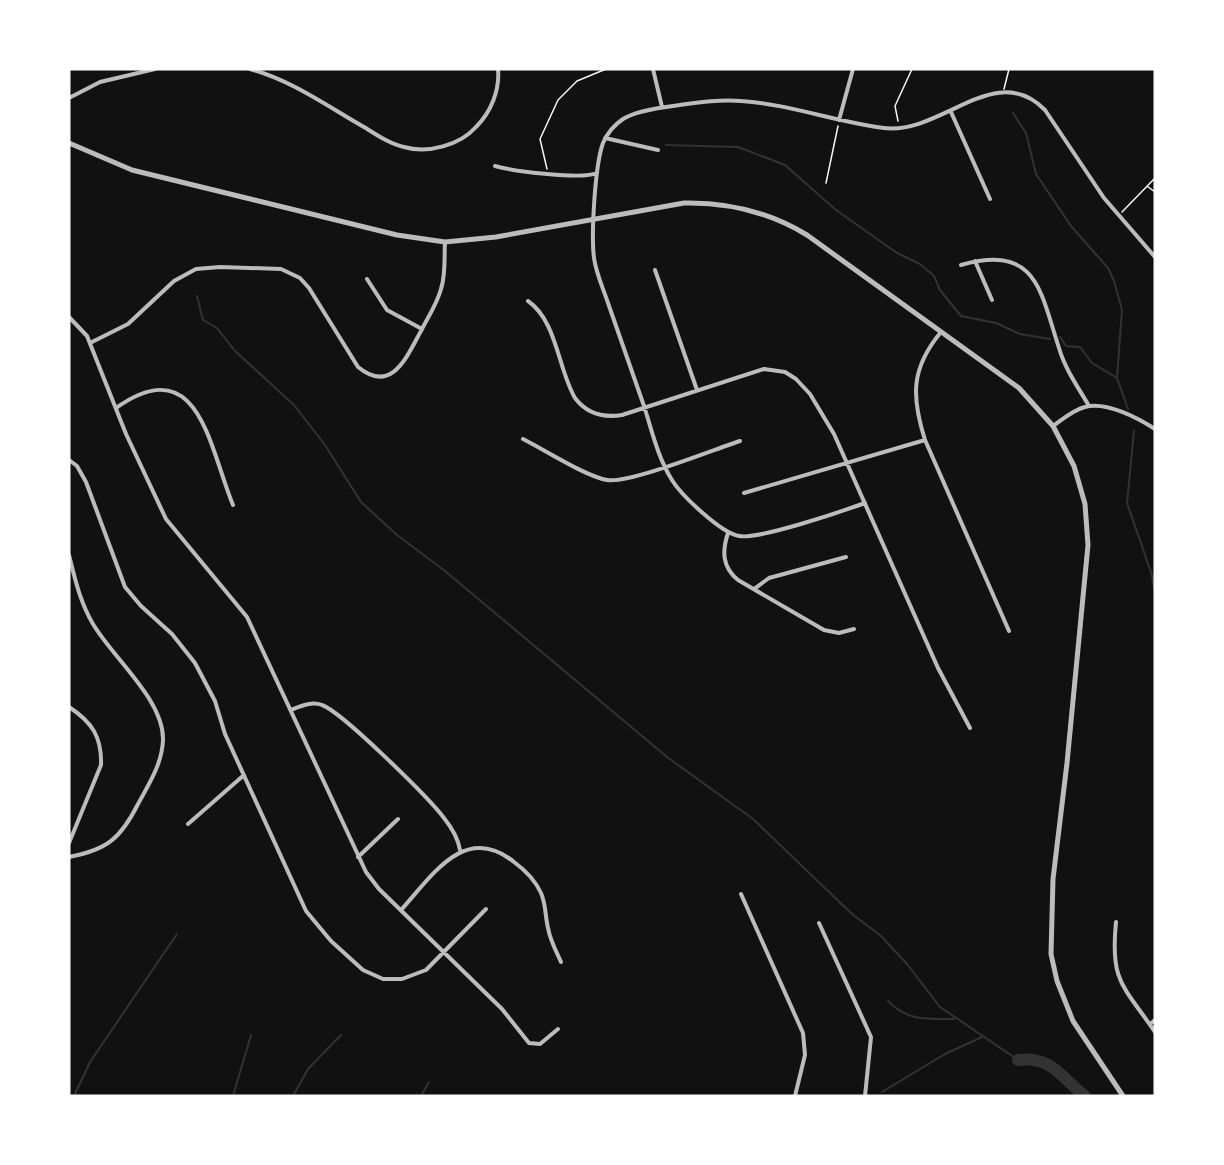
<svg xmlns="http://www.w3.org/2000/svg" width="1224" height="1165" font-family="'Varela Round',sans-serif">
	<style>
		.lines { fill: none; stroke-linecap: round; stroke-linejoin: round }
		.stream { stroke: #333; stroke-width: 2 }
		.river { stroke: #333; stroke-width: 12 }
		.path { stroke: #f5f5f5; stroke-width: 1.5 }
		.minor { stroke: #bcbcbc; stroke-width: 4 }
		.tertiary { stroke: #bcbcbc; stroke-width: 5 }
	</style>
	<rect width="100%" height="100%" fill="#111"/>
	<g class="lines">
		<path class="stream" d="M1013,113L1026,133L1036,174L1071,226L1108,268L1114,281L1122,310L1117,378
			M666,145L738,147L785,165L836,210L897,253L920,264L934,276L940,290L961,316L996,323L1020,334L1050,339
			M197,296L203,320L217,328L235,351L294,405L325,445L361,502L397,535L445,571L667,757L753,819L852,914L881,936L907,964L940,1007L1018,1060
			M1060,337L1066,346L1080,347L1092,363L1117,378L1128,409
			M1134,431L1127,503L1152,575L1155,595
			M888,1001C907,1021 927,1019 954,1019
			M882,1092L945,1054L982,1037
			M74,1096L90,1062L177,934
			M233,1096L251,1035
			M293,1096L308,1069L341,1035
			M421,1096L429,1082"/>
		<path class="river" d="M1018,1060C1053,1056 1061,1078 1085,1096"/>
		<path class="path" d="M1004,89L1009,69
			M898,121L895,106L912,69
			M547,169L540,139L558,100L577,81L606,69
			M826,183L838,126
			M1147,186L1155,192
			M1122,212L1155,178"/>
		<path class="minor" d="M250,69C291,80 327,106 364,127C377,135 390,144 404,147C428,154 460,145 476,127C491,112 500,90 498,69
			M653,69L662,107
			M69,98L100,82L155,69
			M951,112L990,199
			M839,120L853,69
			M605,138L658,150
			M495,166C513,171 582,180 597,173
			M975,261L992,300
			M961,265C1037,244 1040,290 1059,348C1065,369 1078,387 1089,406
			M655,270L697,390
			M367,279L387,310L422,329
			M528,301C557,321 558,369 575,398C587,414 603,418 622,415L764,369L785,372L796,379L810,394L834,434L938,668L970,728
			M69,317L87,336L126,434L166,519L247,617L366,872L379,889L502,1009L529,1043L540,1044L558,1029
			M941,332C911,368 911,396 925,440L1009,631
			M90,343L128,324L174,281L196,269L220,267L281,269L300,278L309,288L358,367C392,395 407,356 421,331C428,317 437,304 441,289C446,274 444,258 445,242
			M116,408C199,349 209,447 233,505
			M1053,426C1063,419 1073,410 1085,407C1106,401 1138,418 1155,429
			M523,439C545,450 585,476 607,480C629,484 715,449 740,441
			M69,460L77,466L86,482L125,587L141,606L172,634L195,663L215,701L225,734L306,911L331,941L363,970L383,979H402L426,970L486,909
			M744,493L925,440
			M865,503C843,511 758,540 739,536C721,533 681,495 672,480C658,458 652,431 644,406C632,372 620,337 608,303C603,288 596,273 594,258C591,234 595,165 603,143C607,134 614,125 623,119C636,111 657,108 673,106C695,103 718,99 741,101C789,104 836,122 884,128C942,135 995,59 1045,110L1104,198L1155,257
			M728,533C722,551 722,567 738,580L824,630L839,633L854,629
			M69,555C75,579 80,602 93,624C113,658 164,700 163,740C162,764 149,784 138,804C121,838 107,850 69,857
			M754,589L769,578L846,557
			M69,707C92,722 102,737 101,765L69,843
			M291,710C301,706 312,701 322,705C342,712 429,798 444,818C452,828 458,838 460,850
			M188,824L244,775
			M358,857L398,819
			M741,894L803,1033L805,1055L795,1096
			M401,910C432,876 465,822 514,862C525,870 535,880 541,893C546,904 545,916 548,928C550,940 556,951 561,962
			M1116,922C1110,982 1123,985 1155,1032
			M819,923L871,1037L865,1096
			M1150,1024L1155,1020"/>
		<path class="tertiary" d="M69,143L132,170L397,235L445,242L496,237L684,203C730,202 769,212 807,235L1019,388L1053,426L1074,466L1085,504L1088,545L1067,763L1053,879L1051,954L1057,981L1073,1021L1123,1096"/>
	</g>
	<rect width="1224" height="1165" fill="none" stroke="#ffffff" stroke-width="141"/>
</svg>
